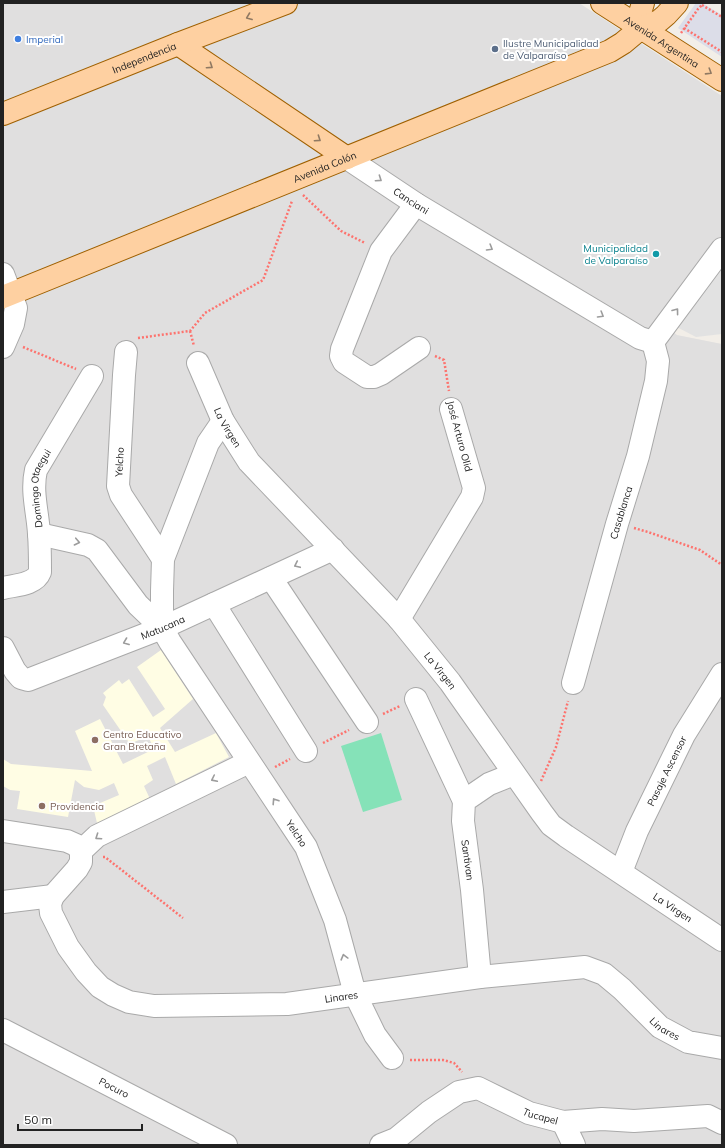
<svg xmlns="http://www.w3.org/2000/svg" width="725" height="1148" font-family="Mulish,sans-serif">
	<style>
		.residential { fill: #e0dfdf }
		.education { fill: #fffde4 }
		.pitch { fill: #85e2b8 }
		.parking { fill: #e2e2e2 }
		.plaza { fill: #dcdde8 }
		.lines { fill: none; stroke-linecap: round; stroke-linejoin: round }
		.minor-casing { stroke: #a9a9a9; stroke-width: 24 }
		.major-casing { stroke: #9f6000; stroke-width: 24 }
		.path { stroke: #fd736e; stroke-width: 2.5; stroke-dasharray: 2 2; stroke-linecap: butt }
		.minor { stroke: #fff; stroke-width: 22 }
		.major { stroke: #fed0a1; stroke-width: 22 }
		.oneway { stroke: #907962 }
		.oneway2 { stroke: #9c9c9c }
		.shop-dot { fill: #3f7fe0; stroke: #fff; stroke-width: 1.5 }
		.service-dot { fill: #5c6f8a; stroke: #fff; stroke-width: 1.5 }
		.culture-dot { fill: #0f9aa8; stroke: #fff; stroke-width: 1.5 }
		.education-dot { fill: #8d6e63; stroke: #fff; stroke-width: 1.5 }
		.labels { text-anchor: middle; stroke-width: 4; stroke-linejoin: round; paint-order: stroke }
		.shop-label { font-size: 10px; fill: #366cbe; stroke: #fff; text-anchor: start }
		.street-label { font-size: 10px; fill: #222; stroke: #fff }
		.service-label { font-size: 10px; fill: #4e5e75; stroke: #fff; text-anchor: start }
		.culture-label { font-size: 10px; fill: #0d838f; stroke: #fff; text-anchor: end }
		.education-label { font-size: 10px; fill: #785e54; stroke: #fff; text-anchor: start }
	</style>
	<rect width="100%" height="100%" fill="#f2eee8"/>
	<path class="residential" d="M3,3H579L722,96V242L665,326L677,335L722,344V1145H3Z"/>
	<path class="education" d="M161,650L193,699L160,728L175,752L216,733L229,757L176,784L165,757L147,766L153,780L144,786L150,799L97,823L93,806L119,795L114,783L99,790L84,787L75,780L68,817L17,809L20,791L10,790L3,786V759L11,764L92,771L75,731L100,719L123,764L154,749L148,736L130,744L103,705L106,697L103,693L119,680L122,684L129,679L153,717L165,709L137,667Z"/>
	<path class="pitch" d="M381,733L402,800L363,812L341,746Z"/>
	<path class="parking" d="M722,258V334L696,337L669,323Z"/>
	<path class="plaza" d="M696,3H702L722,15V57L678,28Z"/>
	<g class="lines">
		<g class="minor-casing">
			<g id="minor">
				<path id="s1" d="M347,158L416,204L640,338L653,342"/>
				<path d="M416,204L381,251L342,349L341,356L344,362L367,377H374L381,374L419,348"/>
				<path d="M3,274L16,308L13,324L3,347"/>
				<path d="M653,342L722,249"/>
				<path d="M126,352L124,375L118,486L121,495L163,559"/>
				<path id="s2" d="M198,363L223,421L249,462L399,619L450,682L542,813L551,825L566,836L722,940"/>
				<path id="s3" d="M39,534L88,545L97,550L138,605L162,628L170,642L306,847L335,920L355,994L375,1035L392,1058"/>
				<path d="M271,578L367,722"/>
				<path id="s4" d="M3,588C15,585 35,585 40,572C40,559 40,547 39,534C38,513 31,492 36,470L92,376"/>
				<path d="M214,604L306,751"/>
				<path d="M399,619L472,497L474,488L451,409"/>
				<path d="M162,628V591L163,559L208,443L223,421"/>
				<path id="s5" d="M3,648L15,671L21,678L28,680L162,628L333,549"/>
				<path id="s6" d="M573,683L617,524L638,456L656,381L658,361L653,342"/>
				<path d="M416,699L464,801"/>
				<path d="M3,831L67,841L76,845L81,851"/>
				<path id="s7" d="M81,851V862L77,869L53,896L50,904L51,913L68,947L86,972L100,987L113,995L129,1002L154,1006L287,1004L480,977L585,967L604,974L622,989L660,1027L688,1042L722,1048"/>
				<path d="M81,851L97,836L249,762"/>
				<path id="s8" d="M621,872L637,831L684,735L722,674"/>
				<path d="M3,902L53,896"/>
				<path d="M480,977L472,890L463,821L464,801L489,784L514,774"/>
				<path id="s9" d="M3,1030L226,1145"/>
				<path d="M563,1122L574,1145"/>
				<path id="s10" d="M381,1145L396,1139L429,1112L459,1092L478,1088L529,1113L563,1122L602,1119L634,1121L708,1116L722,1123"/>
			</g>
		</g>
		<g class="major-casing">
			<g id="major">
				<path id="s11" d="M602,3L722,80"/>
				<path d="M641,28L640,13L643,3"/>
				<path d="M178,44L347,158"/>
				<path id="s12" d="M3,114L178,44L286,3"/>
				<path id="s13" d="M3,297L610,51L623,43L641,28L659,21L666,15L677,3"/>
			</g>
		</g>
		<path class="path" d="M702,5L722,17
			M684,28L722,52
			M681,33L698,9L703,4
			M303,195L341,231L365,243
			M190,331L194,346
			M138,338L190,331L205,313L263,280L292,201
			M23,347L76,369
			M435,356L444,360L449,391
			M634,528L648,532L700,550L722,565
			M383,714L400,706
			M323,743L349,730
			M275,767L290,759
			M541,781L556,747L568,701
			M103,857H105L183,918
			M410,1060H443L454,1063L462,1072"/>
		<use href="#minor" class="minor"/>
		<use href="#major" class="major"/>
	</g>
	<defs><path id="oneway-chevron" d="M-2-3.5L2.5 0L-2 3.5" fill="none" stroke-width="1.6" stroke-linecap="round" stroke-linejoin="round"/></defs>
	<g class="oneway">
		<use href="#oneway-chevron" transform="translate(249 17) rotate(159)"/>
		<use href="#oneway-chevron" transform="translate(210 66) rotate(34)"/>
		<use href="#oneway-chevron" transform="translate(709 72) rotate(32)"/>
		<use href="#oneway-chevron" transform="translate(318 139) rotate(34)"/>
	</g>
	<g class="oneway2">
		<use href="#oneway-chevron" transform="translate(379 179) rotate(34)"/>
		<use href="#oneway-chevron" transform="translate(490 248) rotate(31)"/>
		<use href="#oneway-chevron" transform="translate(676 311) rotate(-53)"/>
		<use href="#oneway-chevron" transform="translate(601 315) rotate(31)"/>
		<use href="#oneway-chevron" transform="translate(77 542) rotate(12)"/>
		<use href="#oneway-chevron" transform="translate(297 565) rotate(155)"/>
		<use href="#oneway-chevron" transform="translate(126 642) rotate(159)"/>
		<use href="#oneway-chevron" transform="translate(214 779) rotate(154)"/>
		<use href="#oneway-chevron" transform="translate(275 801) rotate(-123)"/>
		<use href="#oneway-chevron" transform="translate(98 837) rotate(146)"/>
		<use href="#oneway-chevron" transform="translate(344 957) rotate(-105)"/>
	</g>
	<circle class="shop-dot" cx="18" cy="39" r="4"/>
	<circle class="service-dot" cx="495" cy="49" r="4"/>
	<circle class="culture-dot" cx="656" cy="254" r="4"/>
	<g class="education-dot">
		<circle cx="95" cy="740" r="4"/>
		<circle cx="42" cy="806" r="4"/>
	</g>
	<g class="labels">
		<g class="shop-label">
			<text x="26" y="43">Imperial</text>
		</g>
		<g class="street-label">
			<text dy="4" stroke="none"><textPath href="#s11" startOffset="71">Avenida Argentina</textPath></text>
			<text dy="4" stroke="none"><textPath href="#s12" startOffset="152">Independencia</textPath></text>
			<text dy="4" stroke="none"><textPath href="#s13" startOffset="347">Avenida Colón</textPath></text>
			<text dy="4" stroke="none"><textPath href="#s1" startOffset="77">Canciani</textPath></text>
			<text dy="4" stroke="none"><textPath href="#s2" startOffset="71">La Virgen</textPath></text>
			<text transform="translate(460 436) rotate(75)" y="4">José Arturo Olid</text>
			<text transform="translate(119 462) rotate(-87)" y="4">Yelcho</text>
			<text dy="4" stroke="none"><textPath href="#s4" startOffset="127">Domingo Otaegui</textPath></text>
			<text dy="4" stroke="none"><textPath href="#s6" startOffset="177">Casablanca</textPath></text>
			<text dy="4" stroke="none"><textPath href="#s5" startOffset="187">Matucana</textPath></text>
			<text dy="4" stroke="none"><textPath href="#s2" startOffset="395">La Virgen</textPath></text>
			<text dy="4" stroke="none"><textPath href="#s8" startOffset="111">Pasaje Ascensor</textPath></text>
			<text dy="4" stroke="none"><textPath href="#s3" startOffset="408">Yelcho</textPath></text>
			<text transform="translate(468 860) rotate(82)" y="4">Santivan</text>
			<text dy="4" stroke="none"><textPath href="#s2" startOffset="732">La Virgen</textPath></text>
			<text dy="4" stroke="none"><textPath href="#s7" startOffset="408">Linares</textPath></text>
			<text dy="4" stroke="none"><textPath href="#s7" startOffset="756">Linares</textPath></text>
			<text dy="4" stroke="none"><textPath href="#s9" startOffset="125">Pocuro</textPath></text>
			<text dy="4" stroke="none"><textPath href="#s10" startOffset="183">Tucapel</textPath></text>
		</g>
		<g class="service-label">
			<text x="503" y="47">Ilustre Municipalidad<tspan x="503" dy="12">de Valparaíso</tspan></text>
		</g>
		<g class="culture-label">
			<text x="648" y="252">Municipalidad<tspan x="648" dy="12">de Valparaíso</tspan></text>
		</g>
		<g class="education-label">
			<text x="103" y="738">Centro Educativo<tspan x="103" dy="12">Gran Bretaña</tspan></text>
			<text x="50" y="810">Providencia</text>
		</g>
	</g>
	<rect width="725" height="1148" fill="none" stroke="#222222" stroke-width="8"/>
	<path d="M18 1124v6h124v-6" fill="none" stroke="#222222" stroke-width="2"/>
	<text x="24" y="1124" font-size="12" fill="#222222" stroke="#ffffff" stroke-width="3" paint-order="stroke">50 m</text>
</svg>
